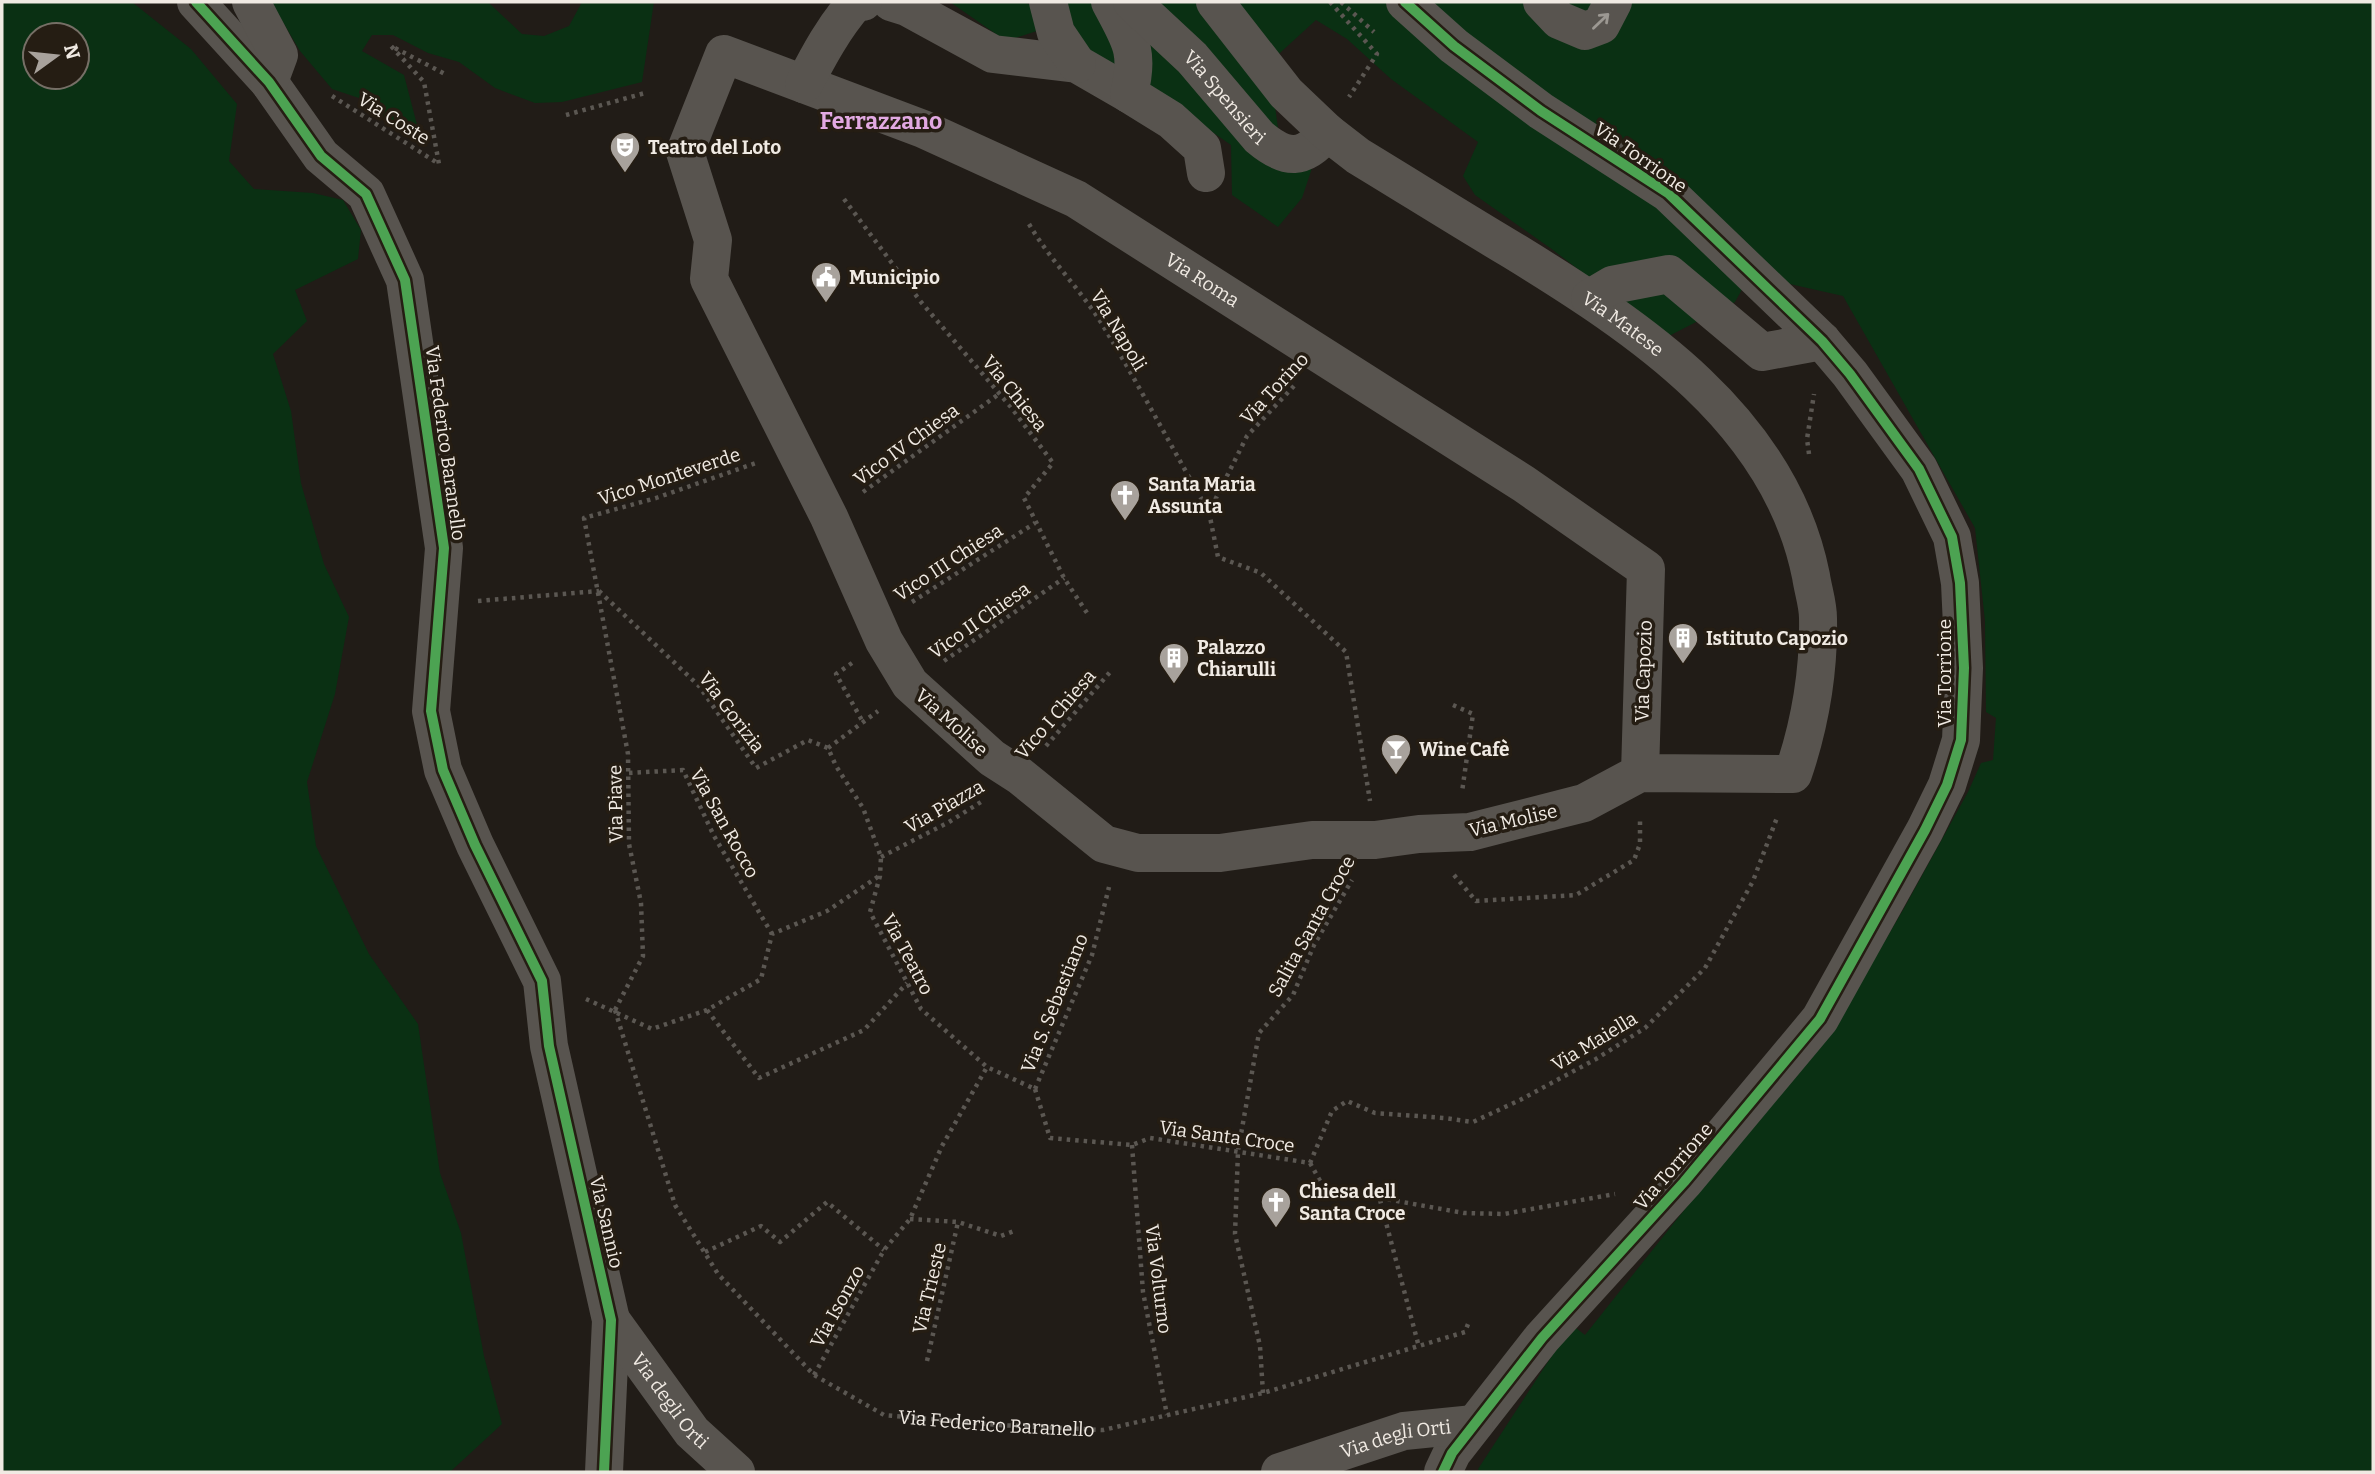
<svg xmlns="http://www.w3.org/2000/svg" width="2375" height="1474" font-family="Bitter,serif">
	<style>
		.green { fill: #0a3013; fill-rule: evenodd }
		.lines { fill: none; stroke-linecap: round; stroke-linejoin: round }
		.path { stroke: #5b5752; stroke-width: 4.5; stroke-dasharray: 3.5 5; stroke-linecap: butt }
		.minor { stroke: #58544f; stroke-width: 38 }
		.cycleway-casing { stroke: #251d13; stroke-width: 15 }
		.cycleway { stroke: #4ca352; stroke-width: 10 }
		.oneway { stroke: #9c9892 }
		.labels { text-anchor: middle; stroke-width: 7; stroke-linejoin: round; paint-order: stroke }
		.street-label { font-size: 19px; fill: #f0eae3; stroke: #251d13 }
		.poi-label { font-size: 19px; font-weight: bold; fill: #f0eae3; stroke: #251d13; text-anchor: start }
		.quarter-label { font-size: 23px; font-weight: bold; fill: #e2a9e2; stroke: #251d13 }
	</style>
	<rect width="100%" height="100%" fill="#211c17"/>
	<path class="green" d="M2,2H132L191,49L237,104L229,161L254,189L313,193L343,200L361,230L358,259L295,290L307,321L273,354L291,411L301,483L324,564L349,617L335,694L307,782L316,846L369,954L418,1024L440,1173L461,1233L484,1356L502,1424L450,1472H2ZM35,35H77V77H35Z
		M271,2H488L522,34L544,36L569,26L582,2H654L642,82L562,102L535,103L495,88L459,62L428,53L393,35H372L362,51L404,75L421,140L401,130L359,98L332,89L300,51Z
		M950,2H1024L1040,9L1043,29L1006,41Z
		M1061,2H2371L2373,5V1472H1480L1478,1469L1572,1325L1585,1335L1778,1092L1835,1026L1903,910L1968,792L1981,763L1993,760L1996,718L1986,712L1985,621L1975,528L1843,296L1781,282L1755,266L1735,302L1667,337L1553,250L1475,195L1463,176L1478,142L1391,79L1347,39L1316,20L1269,63L1278,128L1312,168L1302,198L1278,227L1232,195L1231,145L1163,98L1117,76L1062,24Z"/>
	<g class="lines">
		<g class="path">
			<path d="M1330,2L1377,54L1349,97"/>
			<path d="M1341,2L1374,32"/>
			<path d="M332,96L439,164L424,82L391,46L447,75"/>
			<path d="M566,115L645,93"/>
			<path d="M844,199L921,302L1010,406L1053,463L1024,498L1064,578L1089,616"/>
			<path d="M1029,224C1050,260 1080,289 1102,324C1139,385 1173,450 1209,512"/>
			<path d="M1294,386L1247,436L1209,512L1218,557L1261,573L1346,652L1370,801"/>
			<path d="M1809,454L1807,439L1814,394"/>
			<path d="M863,492L999,394"/>
			<path d="M599,591L699,686L756,768L808,740L828,748L836,766L863,808L881,857L880,876L870,912L921,1009L987,1067L1035,1089"/>
			<path d="M478,601L599,591"/>
			<path d="M912,602L1035,523"/>
			<path d="M944,661L1064,578"/>
			<path d="M852,663L836,674L864,724"/>
			<path d="M1453,705L1473,714L1462,792"/>
			<path d="M1046,746L1111,671"/>
			<path d="M828,748L878,711"/>
			<path d="M629,773L683,770L714,836L772,934"/>
			<path d="M881,857L949,822L984,800"/>
			<path d="M1454,875L1476,901L1576,895L1634,860L1640,844V820"/>
			<path d="M586,999L652,1029L707,1010L761,979L772,934L827,911L879,876"/>
			<path id="s1" d="M615,1010L675,1205L718,1274L814,1375L884,1415L998,1425L1103,1430L1263,1393L1465,1332L1468,1324"/>
			<path d="M615,1010L643,956L641,903L629,844L628,754L584,518L656,498L756,463"/>
			<path d="M707,1010L759,1078L864,1030L907,983"/>
			<path d="M1035,1089L1050,1138L1132,1145L1150,1138L1310,1163"/>
			<path d="M1035,1089L1092,955L1109,887"/>
			<path d="M1132,1145L1143,1292L1167,1415"/>
			<path d="M1310,1163L1332,1111L1347,1101L1375,1113L1444,1118L1473,1122L1520,1100L1596,1059L1645,1028L1705,968L1753,881L1778,815"/>
			<path d="M1310,1163L1324,1188L1464,1213L1504,1214L1615,1194"/>
			<path d="M1380,1200L1419,1347"/>
			<path d="M910,1219L958,1222L1001,1236L1017,1230"/>
			<path d="M705,1252L761,1226L780,1242L827,1202L884,1250"/>
			<path d="M927,1361L958,1222"/>
			<path d="M814,1375L884,1250L910,1219L942,1146L987,1067"/>
			<path d="M1263,1393L1260,1346L1235,1234L1238,1151L1259,1033L1293,995L1314,945L1352,880"/>
		</g>
		<g class="minor">
			<path d="M196,2L269,82L321,156L366,194L405,280L444,548L431,711L443,770L475,845L542,981L549,1046L611,1320L604,1472"/>
			<path d="M251,2L279,55L269,82"/>
			<path d="M891,2L907,7L993,54L1077,64L1129,94"/>
			<path d="M1048,2L1056,33L1077,64"/>
			<path d="M1110,2C1130,40 1140,51 1129,94L1171,120L1202,148L1206,173"/>
			<path id="s2" d="M1132,2L1192,58L1259,137C1286,160 1304,161 1327,132"/>
			<path id="s3" d="M1215,2L1286,93L1327,132L1358,156C1409,187 1460,219 1512,250C1639,328 1780,420 1811,576C1813,590 1818,604 1818,618C1819,671 1810,724 1793,774L1640,773L1584,803L1470,832L1419,834L1375,840H1312L1220,853H1138L1104,844L1020,776L992,758L910,684L884,641L829,517L709,279L713,240L685,152L724,54L923,129L1076,199L1524,484L1646,569L1640,773"/>
			<path d="M1405,2L1454,46L1541,111L1668,193L1822,341L1850,374L1919,469L1952,537L1960,583L1964,668L1961,740L1947,785L1925,830L1820,1019L1684,1182L1542,1338L1452,1453L1443,1472"/>
			<path d="M1542,2L1559,20L1585,31L1601,25L1613,2"/>
			<path d="M804,84C819,55 834,27 856,2H863"/>
			<path d="M1590,298L1612,285L1669,274L1762,352L1822,341"/>
			<path id="s4" d="M611,1320L692,1432L736,1472"/>
			<path id="s5" d="M1280,1472L1404,1431L1474,1424"/>
		</g>
		<g class="cycleway-casing">
			<path id="cycleway" d="M196,2L269,82L321,156L366,194L405,280L444,548L431,711L443,770L475,845L542,981L549,1046L611,1320L604,1472
				M1405,2L1454,46L1541,111L1668,193L1822,341L1850,374L1919,469L1952,537L1960,583L1964,668L1961,740L1947,785L1925,830L1820,1019L1684,1182L1542,1338L1452,1453L1443,1472"/>
		</g>
		<use href="#cycleway" class="cycleway"/>
	</g>
	<defs><path id="oneway-shaft" d="M-6 0H5M1.5-3L5.5 0L1.5 3" fill="none" stroke-width="1.6" stroke-linecap="round" stroke-linejoin="round" transform="scale(1.75)"/></defs>
	<use class="oneway" href="#oneway-shaft" transform="translate(1601 21) rotate(-44)"/>
	<defs>
		<g id="theatre-pin" transform="scale(1.575)"><path d="M0 17L-7.5 6A9.5 9.5 0 1 1 7.5 6Z" fill="#a8a29c" stroke="#251d13"/><path d="M-5-5.5Q0-4 5-5.5V0Q5 5 0 6Q-5 5-5 0ZM-3.3-2.5H-1v1.5H-3.3ZM1-2.5H3.3v1.5H1ZM-2.8 1Q0 5.5 2.8 1Z" fill="#fff"/></g>
		<g id="civic-pin" transform="scale(1.575)"><path d="M0 17L-7.5 6A9.5 9.5 0 1 1 7.5 6Z" fill="#a8a29c" stroke="#251d13"/><path d="M-.6-6.5H3V-4.5H.6V-3L4-1V1h2V6H-6V1h2V-1L-.6-3ZM-1.2 2.5V6h2.4V2.5Z" fill="#fff"/></g>
		<g id="church-pin" transform="scale(1.575)"><path d="M0 17L-7.5 6A9.5 9.5 0 1 1 7.5 6Z" fill="#a8a29c" stroke="#251d13"/><path d="M-1.2-6h2.4v3.5h3.3v2.4h-3.3V6h-2.4V-.1h-3.3v-2.4h3.3Z" fill="#fff"/></g>
		<g id="building-pin" transform="scale(1.575)"><path d="M0 17L-7.5 6A9.5 9.5 0 1 1 7.5 6Z" fill="#a8a29c" stroke="#251d13"/><path d="M-4-6H4V6H1V3H-1V6H-4ZM-2.5-4.3h1.7v1.8h-1.7ZM.8-4.3h1.7v1.8H.8ZM-2.5-1h1.7V.8h-1.7ZM.8-1h1.7V.8H.8Z" fill="#fff"/></g>
		<g id="bar-pin" transform="scale(1.575)"><path d="M0 17L-7.5 6A9.5 9.5 0 1 1 7.5 6Z" fill="#a8a29c" stroke="#251d13"/><path d="M-6-5H6L.8 .8V4.5H3.5V6h-7V4.5H-.8V.8Z" fill="#fff"/></g>
	</defs>
	<g fill-rule="evenodd">
		<use href="#theatre-pin" x="625" y="147"/>
		<use href="#civic-pin" x="826" y="277"/>
		<use href="#church-pin" x="1125" y="495"/>
		<use href="#building-pin" x="1683" y="638"/>
		<use href="#building-pin" x="1174" y="658"/>
		<use href="#bar-pin" x="1396" y="749"/>
		<use href="#church-pin" x="1276" y="1202"/>
	</g>
	<g class="labels">
		<g class="street-label">
			<text dy="7" stroke="none"><textPath href="#s2" startOffset="133">Via Spensieri</textPath></text>
			<text transform="translate(394 118) rotate(32)" y="7">Via Coste</text>
			<text transform="translate(1641 157) rotate(35)" y="7">Via Torrione</text>
			<text dy="7" stroke="none"><textPath href="#s3" startOffset="3224">Via Roma</textPath></text>
			<text dy="7" stroke="none"><textPath href="#s3" startOffset="525">Via Matese</textPath></text>
			<text transform="translate(1119 330) rotate(59)" y="7">Via Napoli</text>
			<text transform="translate(1274 388) rotate(-47)" y="7">Via Torino</text>
			<text transform="translate(1015 393) rotate(51)" y="7">Via Chiesa</text>
			<text transform="translate(446 443) rotate(82)" y="7">Via Federico Baranello</text>
			<text transform="translate(906 444) rotate(-36)" y="7">Vico IV Chiesa</text>
			<text transform="translate(669 476) rotate(-18)" y="7">Vico Monteverde</text>
			<text transform="translate(948 562) rotate(-33)" y="7">Vico III Chiesa</text>
			<text transform="translate(979 620) rotate(-35)" y="7">Vico II Chiesa</text>
			<text transform="translate(1643 671) rotate(-88)" y="7">Via Capozio</text>
			<text transform="translate(1944 673) rotate(-90)" y="7">Via Torrione</text>
			<text transform="translate(732 712) rotate(53)" y="7">Via Gorizia</text>
			<text transform="translate(1055 714) rotate(-49)" y="7">Vico I Chiesa</text>
			<text transform="translate(952 722) rotate(42)" y="7">Via Molise</text>
			<text transform="translate(615 804) rotate(-91)" y="7">Via Piave</text>
			<text transform="translate(944 806) rotate(-30)" y="7">Via Piazza</text>
			<text transform="translate(1513 820) rotate(-13)" y="7">Via Molise</text>
			<text transform="translate(725 823) rotate(61)" y="7">Via San Rocco</text>
			<text transform="translate(1311 926) rotate(-61)" y="7">Salita Santa Croce</text>
			<text transform="translate(908 954) rotate(62)" y="7">Via Teatro</text>
			<text transform="translate(1054 1003) rotate(-68)" y="7">Via S. Sebastiano</text>
			<text transform="translate(1594 1041) rotate(-31)" y="7">Via Maiella</text>
			<text transform="translate(1227 1136) rotate(8)" y="7">Via Santa Croce</text>
			<text transform="translate(1673 1166) rotate(-49)" y="7">Via Torrione</text>
			<text transform="translate(607 1222) rotate(77)" y="7">Via Sannio</text>
			<text transform="translate(1159 1279) rotate(83)" y="7">Via Volturno</text>
			<text transform="translate(929 1288) rotate(-77)" y="7">Via Trieste</text>
			<text transform="translate(837 1306) rotate(-61)" y="7">Via Isonzo</text>
			<text dy="7" stroke="none"><textPath href="#s4" startOffset="100">Via degli Orti</textPath></text>
			<text dy="7" stroke="none"><textPath href="#s1" startOffset="618">Via Federico Baranello</textPath></text>
			<text dy="7" stroke="none"><textPath href="#s5" startOffset="121">Via degli Orti</textPath></text>
		</g>
		<g class="poi-label">
			<text x="648" y="154">Teatro del Loto</text>
			<text x="849" y="284">Municipio</text>
			<text x="1148" y="491">Santa Maria<tspan x="1148" dy="22">Assunta</tspan></text>
			<text x="1706" y="645">Istituto Capozio</text>
			<text x="1197" y="654">Palazzo<tspan x="1197" dy="22">Chiarulli</tspan></text>
			<text x="1419" y="756">Wine Cafè</text>
			<text x="1299" y="1198">Chiesa dell<tspan x="1299" dy="22">Santa Croce</tspan></text>
		</g>
		<g class="quarter-label">
			<text x="881" y="129">Ferrazzano</text>
		</g>
	</g>
	<rect width="2375" height="1474" fill="none" stroke="#f0eae3" stroke-width="7"/>
	<g transform="translate(56 56) rotate(75)"><circle r="33" fill="#251d13" stroke="#766f66" stroke-width="2"/>
	<path d="M0-5L12 26L0 18L-12 26Z" fill="#a8a29c"/>
	<text y="-10" font-size="19" font-weight="bold" text-anchor="middle" fill="#f0eae3">N</text>
	</g>
</svg>
